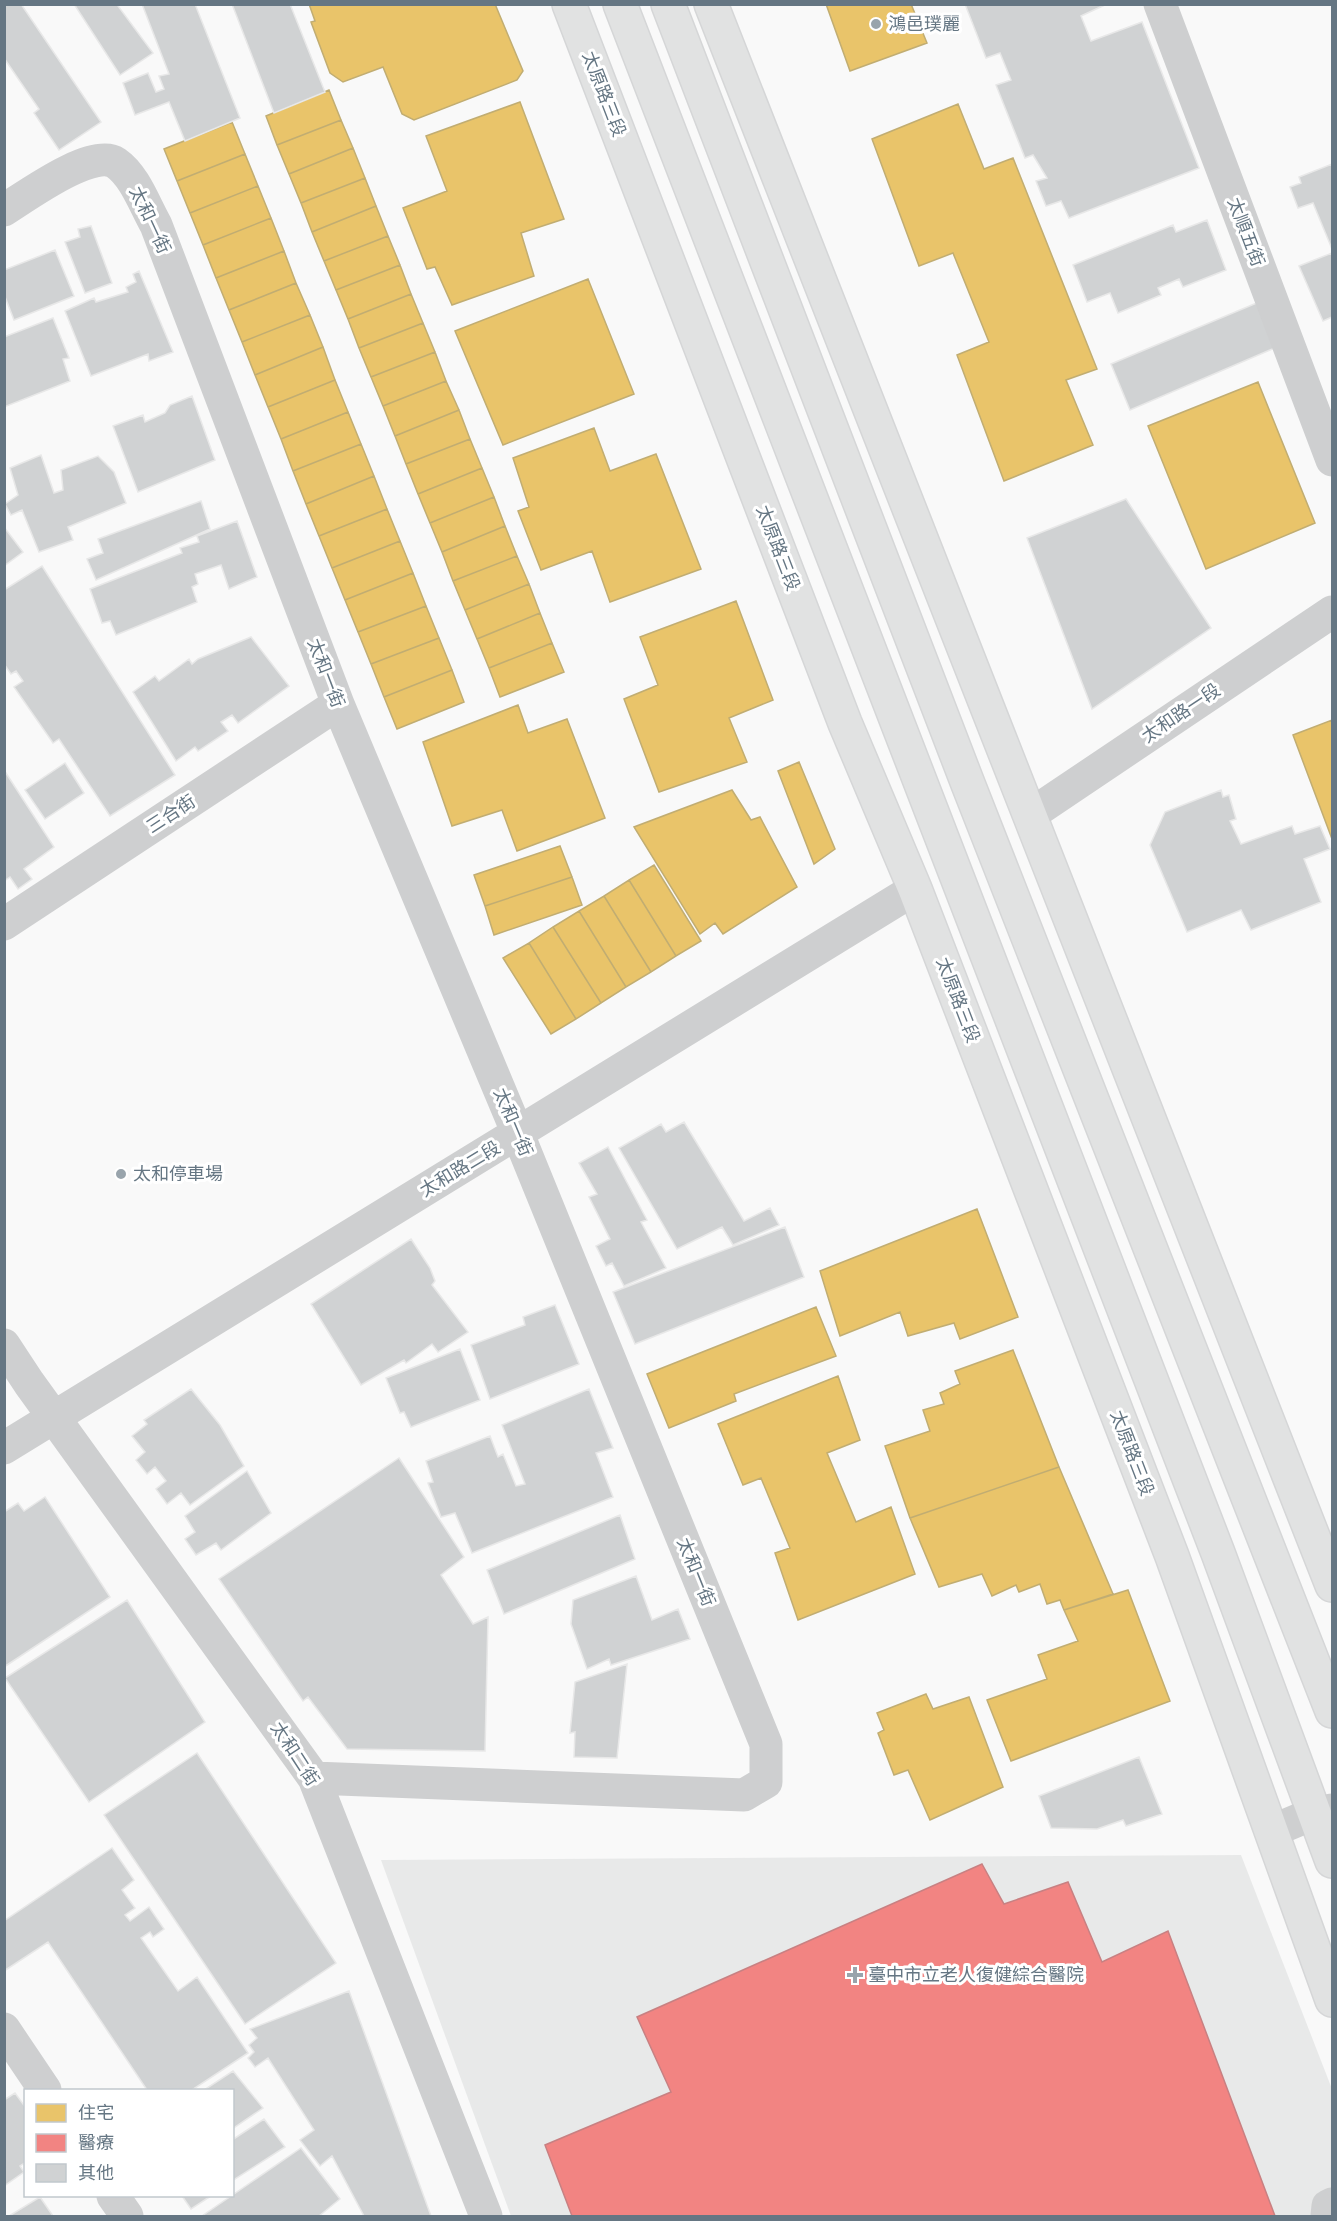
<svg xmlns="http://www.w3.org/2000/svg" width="1337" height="2221" font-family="Lato,'Noto Sans TC',sans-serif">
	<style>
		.built { fill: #e8e9e9 }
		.homes { fill: #e9c46a; stroke: #c1ad72; stroke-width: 1.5 }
		.health { fill: #f28482; stroke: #c88082; stroke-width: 1.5 }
		.building { fill: #d0d2d3; stroke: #e8e8e8; stroke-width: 1.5 }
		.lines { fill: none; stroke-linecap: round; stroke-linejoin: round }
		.major-casing { stroke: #d5d6d7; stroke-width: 36 }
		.minor { stroke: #cecfd0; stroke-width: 33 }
		.major { stroke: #e1e2e2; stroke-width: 33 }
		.poi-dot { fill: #99a4ac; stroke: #fff; stroke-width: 2 }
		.labels { text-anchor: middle; stroke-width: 6; stroke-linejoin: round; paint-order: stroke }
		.poi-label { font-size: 18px; fill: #657683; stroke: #fff; text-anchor: start }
		.street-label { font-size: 18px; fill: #657683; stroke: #fff }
	</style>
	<rect width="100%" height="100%" fill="#f9f9f9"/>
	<path class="built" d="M1241,1855L1332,2089V2216H511L381,1860Z"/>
	<path class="homes" d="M309,4H495L523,71L517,80L414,120L402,114L383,67L343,82L330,73L311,22L315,21Z
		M826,4H911L927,43L850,71Z
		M329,90L341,120L277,145L266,116Z
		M520,102L564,219L521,233L534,276L452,305L435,267L427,269L403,208L447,191L426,136Z
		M958,104L984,169L1013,158L1097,369L1066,380L1093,445L1004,481L957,355L989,342L953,253L919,266L872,139Z
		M341,120L353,148L289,174L277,145Z
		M232,122L245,154L177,181L164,149Z
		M353,148L365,178L301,203L289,174Z
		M245,154L258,186L190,213L177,181Z
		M365,178L376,206L312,232L301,203Z
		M258,186L271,218L203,245L190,213Z
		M376,206L388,236L324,261L312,232Z
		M271,218L284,251L216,278L203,245Z
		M388,236L400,265L336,290L324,261Z
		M284,251L296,283L229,310L216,278Z
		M400,265L411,294L348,319L336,290Z
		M588,279L634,394L503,445L455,331Z
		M296,283L310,315L242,342L229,310Z
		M411,294L423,323L359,348L348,319Z
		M310,315L323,347L255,375L242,342Z
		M423,323L435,352L371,377L359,348Z
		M323,347L335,380L268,407L255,375Z
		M435,352L446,381L383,406L371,377Z
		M335,380L348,412L281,439L268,407Z
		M446,381L459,410L395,436L383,406Z
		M1258,382L1315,523L1206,569L1148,426Z
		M459,410L470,439L406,464L395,436Z
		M348,412L361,444L293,471L281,439Z
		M594,428L610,471L656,454L701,569L610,602L592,551L541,570L518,511L529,507L513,458Z
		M470,439L482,468L418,494L406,464Z
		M361,444L374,476L306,504L293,471Z
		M482,468L494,497L430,523L418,494Z
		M374,476L387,509L319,536L306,504Z
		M494,497L505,526L442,552L430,523Z
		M387,509L400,541L332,568L319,536Z
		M505,526L517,556L453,581L442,552Z
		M400,541L413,573L345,600L332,568Z
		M517,556L529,584L465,610L453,581Z
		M413,573L426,606L358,632L345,600Z
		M529,584L540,613L477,639L465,610Z
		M736,601L773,700L729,718L747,762L659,792L624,699L658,685L640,637Z
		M426,606L439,638L371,664L358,632Z
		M540,613L552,643L489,668L477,639Z
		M439,638L452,670L384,697L371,664Z
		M552,643L564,672L500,697L489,668Z
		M452,670L464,702L397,729L384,697Z
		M518,705L528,733L567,719L605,818L517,851L502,810L452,826L423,742Z
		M1332,720V839L1293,735Z
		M799,762L835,849L814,864L778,771Z
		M732,790L751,820L760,817L797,887L723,934L715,923L700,934L634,827Z
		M560,846L572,877L485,906L474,875Z
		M654,865L701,941L676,956L629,880Z
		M572,877L582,905L494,935L485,906Z
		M629,880L676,956L651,972L604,896Z
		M604,896L651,972L626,987L579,911Z
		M579,911L626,987L601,1003L553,927Z
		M553,927L601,1003L576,1019L529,943Z
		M529,943L576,1019L551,1034L503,958Z
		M977,1209L1018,1317L960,1339L954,1323L908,1336L900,1312L840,1336L820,1271Z
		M816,1307L836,1356L734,1394L736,1401L669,1428L647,1374Z
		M1013,1350L1059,1467L910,1518L885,1446L930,1431L923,1410L944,1404L940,1393L960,1384L955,1371Z
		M838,1376L860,1440L827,1453L856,1522L891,1507L915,1574L798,1620L775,1553L790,1548L761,1478L743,1485L718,1424Z
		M1059,1467L1113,1594L1064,1610L1060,1600L1047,1604L1040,1584L1019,1592L1016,1585L992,1596L982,1574L939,1587L910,1518Z
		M1128,1590L1170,1701L1011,1761L987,1700L1047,1679L1038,1655L1078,1641L1064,1610Z
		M926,1694L933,1709L969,1697L1003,1787L930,1820L908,1770L894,1775L878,1733L884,1730L877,1713Z"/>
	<path class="health" d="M982,1864L1004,1904L1068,1882L1102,1962L1168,1931L1275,2216H572L545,2145L671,2092L637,2017Z"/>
	<path class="building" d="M4,4H21L101,122L59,150L34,113L39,109L4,58Z
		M74,4H121L118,6L153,53L120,75Z
		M142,4H195L240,118L185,141L169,102L135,115L123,83L148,73L156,92L164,89L159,76L169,74Z
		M232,4H290L325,92L274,113Z
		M965,4H1107L1081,16L1091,41L1142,22L1199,168L1069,218L1061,201L1046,206L1036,181L1047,178L1033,155L1025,158L996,85L1011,80L1000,53L986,58Z
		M1332,164V249L1313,203L1298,208L1290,187L1301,183L1299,177Z
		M1207,220L1226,270L1183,287L1179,279L1158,288L1161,295L1118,313L1110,293L1087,302L1073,265L1173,225L1176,232Z
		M91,226L112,283L85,293L65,242L80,237L78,229Z
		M55,250L74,296L14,320L4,294V270Z
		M1332,253V317L1323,321L1299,266Z
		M139,271L173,352L149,361L148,354L91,376L65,311L94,298L96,302L128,292L126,287L136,282L133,274Z
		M1259,302L1277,347L1130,410L1111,364Z
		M53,318L69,358L63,359L70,381L4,407V337Z
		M192,396L215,460L138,492L113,426L143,415L145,422L165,413L170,405Z
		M41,455L54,493L63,490L61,470L98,456L114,472L126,503L68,527L73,540L39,552L22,510L11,515L5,504L18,495L10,468Z
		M1126,499L1211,628L1092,709L1027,538Z
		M201,501L210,529L96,580L87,559L103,553L98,539Z
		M237,521L257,577L229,589L221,565L195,574L198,584L192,587L197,602L116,635L110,621L102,623L90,589L182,553L180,548L199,542L197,536Z
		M4,527L23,552L4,566Z
		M42,566L175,775L110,816L59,739L53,743L14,687L23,681L16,671L11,674L4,664V590Z
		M251,637L289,686L238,723L232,715L221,722L228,731L198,751L195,747L176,761L133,692L155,676L159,681L189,659L192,664L198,659Z
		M65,763L84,793L45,819L25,790Z
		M4,770L54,847L24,869L32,879L18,889L10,877L4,881Z
		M1221,790L1223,797L1229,795L1236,819L1230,821L1241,844L1292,826L1295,834L1320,826L1330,849L1304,859L1321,902L1251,930L1241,910L1187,932L1150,845L1165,812Z
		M684,1122L744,1221L770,1208L779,1225L733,1245L722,1227L677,1249L619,1148L661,1124L666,1132Z
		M608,1147L647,1220L641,1222L666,1268L624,1286L612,1263L606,1266L596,1246L610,1239L589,1197L597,1194L579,1163Z
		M785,1227L804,1277L635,1344L613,1292Z
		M411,1239L430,1268L435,1281L432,1285L468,1332L438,1352L432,1344L406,1363L404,1360L361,1385L311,1304Z
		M555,1305L579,1364L490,1399L471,1345L525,1325L523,1317Z
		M460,1349L480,1400L411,1427L404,1412L400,1413L386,1378Z
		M191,1389L220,1425L244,1466L190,1505L181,1493L167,1504L156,1489L166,1481L155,1467L147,1474L136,1460L145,1452L132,1436L147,1424L144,1420Z
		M589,1389L613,1448L596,1453L613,1497L472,1553L455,1513L441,1517L428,1483L433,1482L426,1461L490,1436L498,1457L503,1454L516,1486L525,1484L502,1425Z
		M399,1458L464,1557L441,1575L473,1624L488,1617L485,1751L347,1749L308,1697L303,1701L219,1579Z
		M247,1471L271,1513L221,1550L216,1543L196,1555L185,1539L195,1532L185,1516Z
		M45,1497L110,1597L4,1667V1512L18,1503L24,1511Z
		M620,1515L635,1559L504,1614L487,1570Z
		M636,1576L652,1620L678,1609L690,1639L611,1665L609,1659L587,1669L571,1624L573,1600Z
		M127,1600L205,1722L89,1802L5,1678Z
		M627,1664L617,1758L574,1757L575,1732L570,1733L575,1682Z
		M197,1753L336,1963L245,2024L104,1815Z
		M1139,1757L1162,1814L1126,1826L1123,1820L1097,1829L1051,1828L1039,1796Z
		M112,1848L134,1880L122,1890L135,1908L125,1915L130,1921L149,1907L164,1929L153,1937L150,1932L141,1938L178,1991L197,1977L248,2053L192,2090H147L48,1942L4,1971V1921Z
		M349,1991L431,2216H364L332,2156L320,2166L300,2140L314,2130L268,2058L255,2067L248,2058L254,2052L249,2045L257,2038L250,2029Z
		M233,2071L263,2108L232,2129V2090H204Z
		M15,2093L26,2108V2162L20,2166L24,2172L4,2186V2100Z
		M264,2119L285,2147L232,2181V2140Z
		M301,2148L340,2199L319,2216H202Z
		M182,2196H211L191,2209Z
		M40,2197L53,2216H9Z"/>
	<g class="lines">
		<g class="major-casing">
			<path id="major" d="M569,4L845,723L915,889L1172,1556L1332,2000
				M620,4L1218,1553L1332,1861
				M668,4L968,784L1332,1711
				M711,4L1332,1585"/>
		</g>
		<path class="minor" d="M1160,4L1332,460
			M4,210C25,197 93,147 116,163C135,176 145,206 156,225L338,704L518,1134L766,1744V1782L744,1795L314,1778
			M1030,815L1332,612
			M4,924L338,704
			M4,1345L29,1383L314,1778L486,2216
			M4,1448L915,889
			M1272,1831L1315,1813L1332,1810
			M4,2029L45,2090
			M113,2196L127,2216
			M1327,2216L1328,2206L1332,2204"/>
		<use href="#major" class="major"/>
	</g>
	<g class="poi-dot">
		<circle cx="876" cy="24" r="6"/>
		<circle cx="121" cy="1174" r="6"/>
		<path d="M852 1966h6v6h6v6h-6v6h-6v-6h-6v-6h6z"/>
	</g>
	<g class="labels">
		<g class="poi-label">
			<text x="888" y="30">鴻邑璞麗</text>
			<text x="133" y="1180">太和停車場</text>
			<text x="868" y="1981">臺中市立老人復健綜合醫院</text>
		</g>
		<g class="street-label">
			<text transform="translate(604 94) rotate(69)" y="6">太原路三段</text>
			<text transform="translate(150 220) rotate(65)" y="6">太和一街</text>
			<text transform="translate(1246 232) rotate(69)" y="6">太順五街</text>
			<text transform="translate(778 548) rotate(69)" y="6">太原路三段</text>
			<text transform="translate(326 673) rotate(69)" y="6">太和一街</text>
			<text transform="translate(1181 713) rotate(-34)" y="6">太和路一段</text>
			<text transform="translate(171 814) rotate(-33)" y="6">三合街</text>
			<text transform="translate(958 1000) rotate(69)" y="6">太原路三段</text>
			<text transform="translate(513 1122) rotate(67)" y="6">太和一街</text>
			<text transform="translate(460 1169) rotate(-31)" y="6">太和路二段</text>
			<text transform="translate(1132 1453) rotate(69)" y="6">太原路三段</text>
			<text transform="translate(696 1572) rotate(68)" y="6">太和一街</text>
			<text transform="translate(295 1754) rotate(57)" y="6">太和二街</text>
		</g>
	</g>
	<rect width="1337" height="2221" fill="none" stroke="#657683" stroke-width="12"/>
	<rect x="24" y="2089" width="210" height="108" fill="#ffffff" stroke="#c1c8cd" stroke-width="1.5"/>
	<rect x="36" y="2104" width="30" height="18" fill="#e9c46a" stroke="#c1c8cd" stroke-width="1.5"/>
	<text x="78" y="2119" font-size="18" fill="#657683">住宅</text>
	<rect x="36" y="2134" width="30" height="18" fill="#f28482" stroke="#c1c8cd" stroke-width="1.5"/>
	<text x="78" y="2149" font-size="18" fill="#657683">醫療</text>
	<rect x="36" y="2164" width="30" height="18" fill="#d0d2d3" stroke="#c1c8cd" stroke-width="1.5"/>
	<text x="78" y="2179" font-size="18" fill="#657683">其他</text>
</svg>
